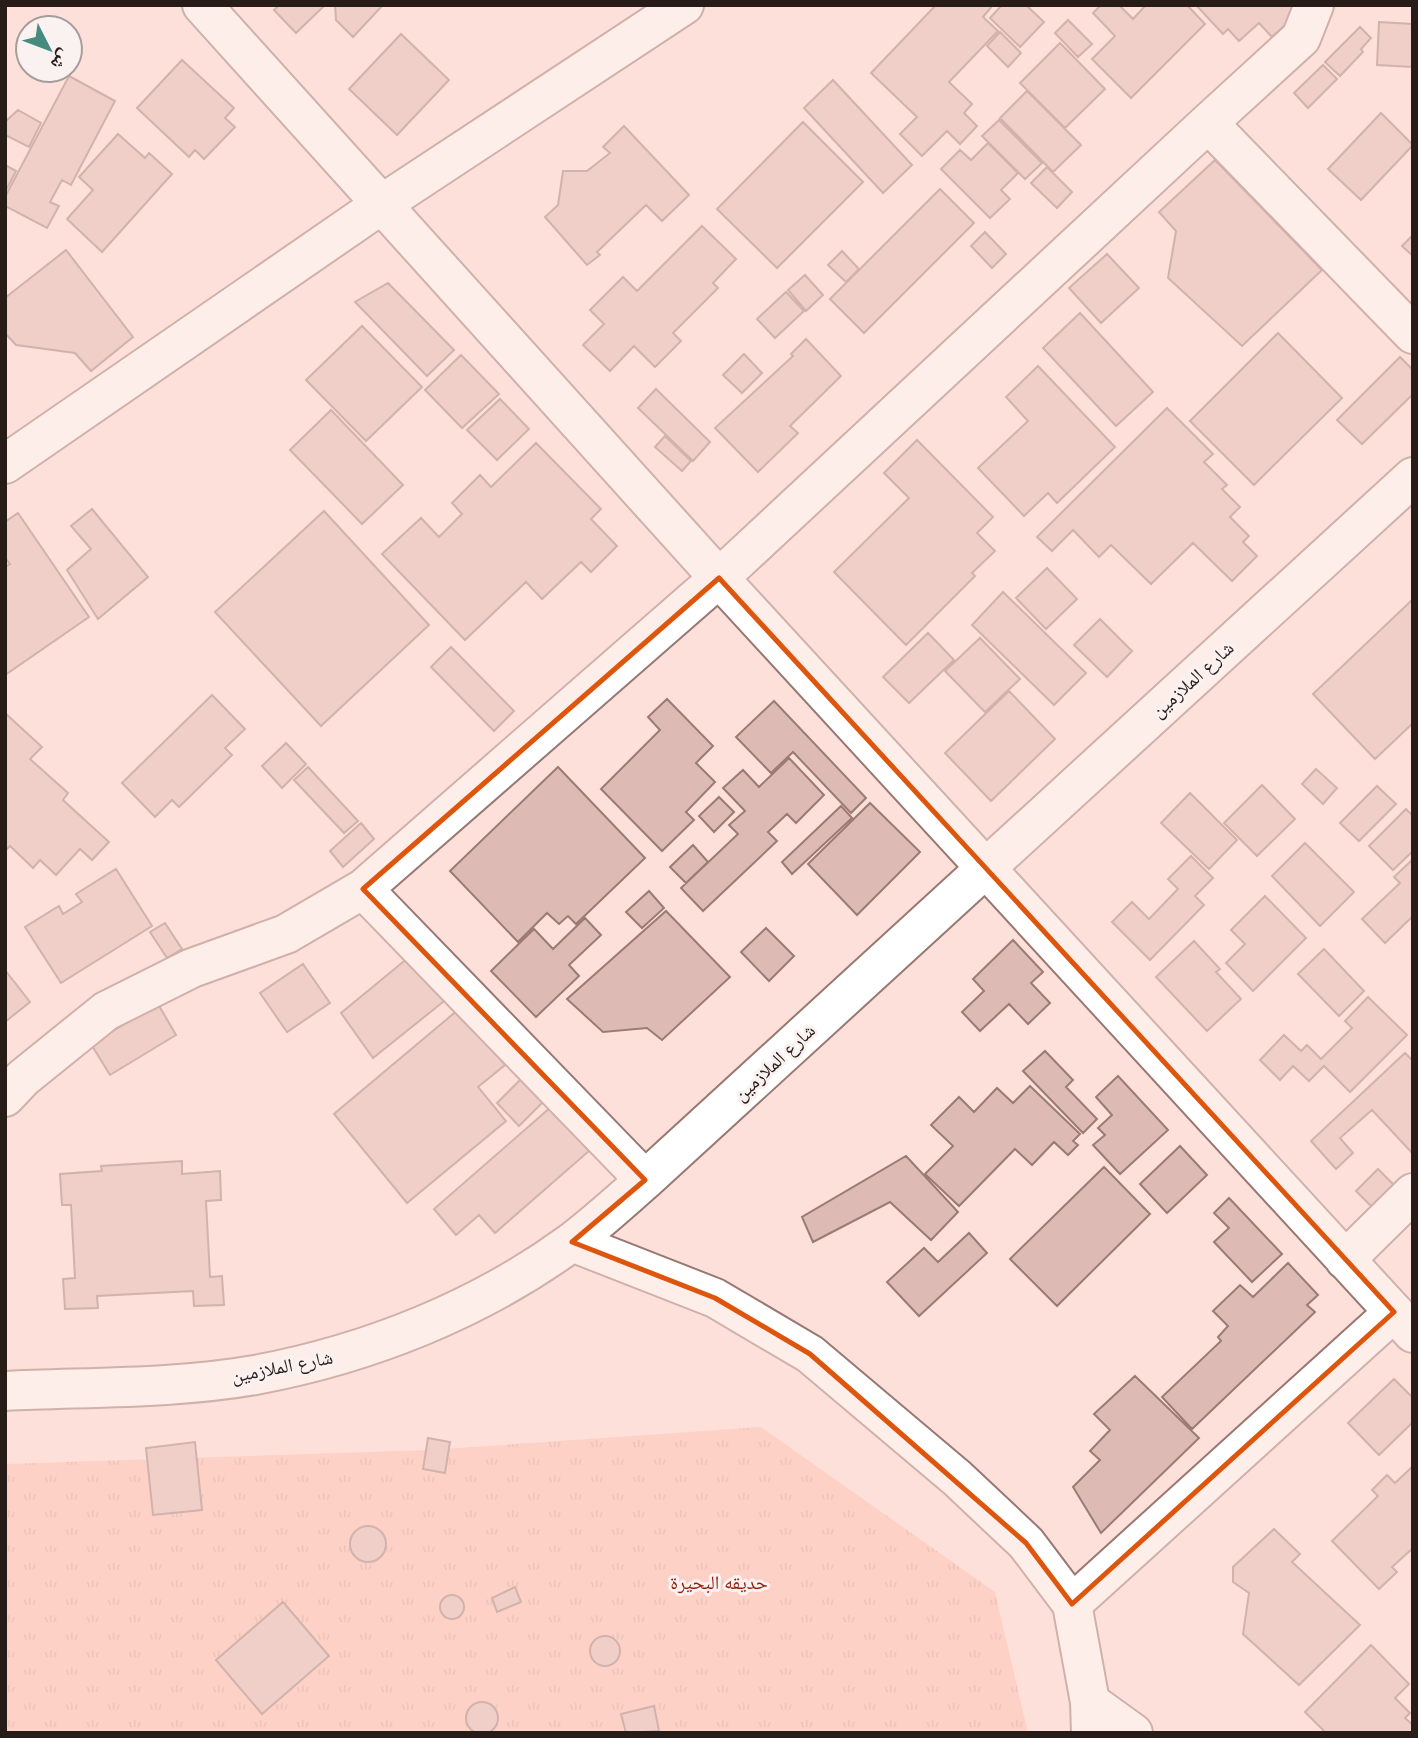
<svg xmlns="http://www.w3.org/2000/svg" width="1418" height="1738" font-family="'Open Sans','Noto Naskh Arabic',sans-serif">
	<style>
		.park { fill: url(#park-tufts) }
		.building { fill: #ddbab3; stroke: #9c7b75; stroke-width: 2 }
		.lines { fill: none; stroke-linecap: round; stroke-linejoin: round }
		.minor-casing { stroke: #997872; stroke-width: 42 }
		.minor { stroke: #fff; stroke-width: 38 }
		.marked { fill: none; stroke: #de560d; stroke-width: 5; stroke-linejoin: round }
		.labels { text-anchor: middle; stroke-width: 6; stroke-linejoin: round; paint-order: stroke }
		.street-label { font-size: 19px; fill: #281c19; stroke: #faf2f1 }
		.park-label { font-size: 19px; fill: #941c09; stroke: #faf2f1 }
	</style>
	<defs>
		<pattern id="park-tufts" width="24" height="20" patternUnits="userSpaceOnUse" patternTransform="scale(1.75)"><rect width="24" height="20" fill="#ffbfb2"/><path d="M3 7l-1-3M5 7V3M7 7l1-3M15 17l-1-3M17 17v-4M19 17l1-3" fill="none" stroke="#dba498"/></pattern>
	</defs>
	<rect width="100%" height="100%" fill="#fde0d9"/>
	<path class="park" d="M761,1427L995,1592L1028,1733H5V1464L429,1450Z"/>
	<path class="building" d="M279,5H323L324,6L296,33L274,10Z
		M335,5H383L353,37L336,20Z
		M936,5H993L983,17L998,31L949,82L972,104L964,113L977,126L960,144L947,131L922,156L900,134L917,117L871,73Z
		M1002,5H1026L1044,22L1020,47L990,18Z
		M1101,5H1119L1133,19L1146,5H1187L1205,24L1131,98L1092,59L1115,36L1093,13Z
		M1196,5H1291L1298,13L1272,37L1259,23L1239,41L1228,29L1223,34Z
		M1068,20L1092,44L1078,57L1055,33Z
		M1379,22L1413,24V67L1377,65Z
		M1360,27L1371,38L1361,49L1363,52L1340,76L1325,62Z
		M1000,32L1021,53L1008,67L987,46Z
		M401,34L449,80L397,135L349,89Z
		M1060,43L1105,89L1065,128L1020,83Z
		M182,60L234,108L225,118L235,127L204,159L195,150L189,157L137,108Z
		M1323,65L1337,79L1308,108L1294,93Z
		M69,76L115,101L71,185L62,180L50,202L59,206L47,228L5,206V197Z
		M833,80L912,165L883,193L804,108Z
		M1027,91L1081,145L1053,172L1000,118Z
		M18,110L41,123L29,147L5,135V122Z
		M1381,113L1413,145L1361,200L1328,169Z
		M999,120L1042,163L1025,179L982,136Z
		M803,122L863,182L777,268L717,209Z
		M624,126L689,195L662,221L646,205L597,252L600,255L587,265L545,217L558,205L563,171H587L610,153L603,147Z
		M118,134L145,158L149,153L172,174L102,252L67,219L93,190L79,177Z
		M988,143L1018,173L1001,190L1010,199L990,218L941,169L960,150L971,160Z
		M1215,160L1322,270L1242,346L1168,278L1176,231L1159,212Z
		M5,165L16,171L5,192Z
		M1047,167L1072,192L1057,208L1031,183Z
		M940,189L974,223L864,333L830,299Z
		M702,226L736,259L713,283L718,288L673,333L681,341L655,367L634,346L610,371L583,345L604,324L590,310L623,277L637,291Z
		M985,232L1006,254L992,268L971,246Z
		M1413,235V256L1402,246Z
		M66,250L133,337L91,371L75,353L16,345L5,333V298Z
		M842,251L859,269L846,282L828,265Z
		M1107,254L1139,288L1101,323L1069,288Z
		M805,275L823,295L806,311L788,290Z
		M388,283L454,350L427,376L355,302Z
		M786,292L804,311L775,338L757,319Z
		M1080,313L1153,392L1116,426L1043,348Z
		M362,326L422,387L366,441L306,380Z
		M1278,333L1342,398L1254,485L1190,421Z
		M806,339L841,376L790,426L798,433L758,472L715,428L793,356L791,354Z
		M744,354L762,373L742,393L723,375Z
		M461,355L499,394L462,428L425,390Z
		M1400,357L1413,370V394L1362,444L1337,420Z
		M1038,366L1115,447L1057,503L1048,493L1024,516L978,468L1028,421L1006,397Z
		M656,389L710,442L693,461L638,408Z
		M500,399L529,429L497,460L467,430Z
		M1167,408L1213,454L1204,462L1227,485L1222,489L1240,507L1230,517L1249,536L1243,542L1257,556L1232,581L1193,543L1151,584L1111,545L1099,557L1073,530L1052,551L1037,537Z
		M331,410L403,485L362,524L290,450Z
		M665,436L691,461L682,471L655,447Z
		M917,440L993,517L977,533L995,551L972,573L975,576L906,645L834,572L909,498L884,473Z
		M536,443L601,509L591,519L617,546L591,572L581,562L542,599L526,582L465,640L382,554L421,518L439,537L462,514L452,503L480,475L491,487Z
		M92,509L148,577L98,619L67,570L91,549L71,526Z
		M324,511L429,625L321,726L215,612Z
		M18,513L89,617L5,675V567L10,564L5,558V522Z
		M1047,568L1077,599L1046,629L1016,598Z
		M1003,592L1086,673L1054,705L972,625Z
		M1413,599V723L1375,759L1313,694Z
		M1100,619L1132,651L1107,677L1074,645Z
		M928,633L954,660L909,703L883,677Z
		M980,638L1020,679L985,712L945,671Z
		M451,647L514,711L494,731L431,667Z
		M1009,691L1055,739L991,801L945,753Z
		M212,695L245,729L225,748L232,755L179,807L172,800L155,817L122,783Z
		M667,699L713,746L696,763L715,782L686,812L694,820L662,851L601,789L660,730L648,717Z
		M774,701L866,798L851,813L793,752L771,773L736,737Z
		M5,713L42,747L30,759L68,793L63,800L109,842L92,860L80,849L56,875L40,860L33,868L10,846L5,851Z
		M286,743L306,764L282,788L262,766Z
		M789,758L824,795L796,823L787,814L768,832L777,841L703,911L681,888L738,834L729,825L745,811L723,788L743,770L759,787Z
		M308,767L358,821L344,833L294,780Z
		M558,767L645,858L576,924L568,916L559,924L547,913L518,942L450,871Z
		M1316,769L1337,788L1323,804L1302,784Z
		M1262,785L1295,819L1257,856L1224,823Z
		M1377,786L1396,804L1359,841L1340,823Z
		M1190,793L1237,840L1209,869L1161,823Z
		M719,797L734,812L714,832L699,816Z
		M870,803L920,852L857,915L808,864Z
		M841,806L852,818L792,874L782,862Z
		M1406,809L1413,816V851L1393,870L1369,846Z
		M361,823L374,839L343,867L330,851Z
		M1305,843L1354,892L1320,926L1272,876Z
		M693,845L708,862L686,883L670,867Z
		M1191,856L1213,878L1195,896L1204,905L1150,960L1112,922L1132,902L1149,919L1178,889L1168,879Z
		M1413,859V916L1385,943L1362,919L1400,883L1394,877Z
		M116,869L152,926L61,983L25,927L59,906L63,914L82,902L76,894Z
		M649,891L664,908L642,928L626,912Z
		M1265,896L1306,938L1253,991L1226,963L1245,944L1231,930Z
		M666,911L730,977L662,1040L647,1028L603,1032L567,999Z
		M585,918L601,935L569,965L579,976L536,1017L491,971L534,929L553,949Z
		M165,923L182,949L167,958L150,932Z
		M766,928L794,956L769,981L741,952Z
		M1013,940L1043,972L1031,983L1050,1003L1028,1024L1009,1004L980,1031L962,1012L984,991L973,979Z
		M1194,941L1220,969L1216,972L1241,999L1207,1031L1156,977Z
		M1324,949L1364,991L1339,1016L1298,974Z
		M409,957L448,998L373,1058L341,1013Z
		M303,964L330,1003L287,1032L260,993Z
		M5,970L30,1002L5,1022Z
		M1368,997L1407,1035L1350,1092L1324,1066L1309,1081L1293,1066L1280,1080L1260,1060L1284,1035L1301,1051L1307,1045L1321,1059L1352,1028L1345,1021Z
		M158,1004L176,1035L110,1075L91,1044Z
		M459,1009L505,1065L478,1087L506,1121L407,1203L334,1114Z
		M1045,1051L1073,1080L1066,1087L1097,1119L1083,1133L1023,1071Z
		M1405,1053L1413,1061V1154L1372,1110L1340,1138L1353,1153L1336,1169L1311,1141Z
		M1118,1076L1168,1130L1120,1174L1093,1145L1105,1135L1098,1128L1112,1115L1096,1097Z
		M521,1079L543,1102L519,1126L497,1103Z
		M1030,1086L1080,1134L1073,1141L1078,1145L1068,1155L1054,1142L1032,1165L1015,1149L959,1206L925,1174L953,1146L931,1125L959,1097L974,1112L997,1088L1013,1103Z
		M551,1107L589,1151L495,1233L479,1215L456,1235L434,1209Z
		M1180,1146L1207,1175L1167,1213L1140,1184Z
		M906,1156L958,1212L931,1240L890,1202L813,1242L802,1217Z
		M182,1161V1174L220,1171L221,1200L206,1201L210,1277L222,1276L224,1305L194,1306L193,1291L97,1296L98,1308L65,1309L63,1279L75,1278L71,1205H62L60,1174L102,1171L101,1166Z
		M1104,1167L1150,1214L1057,1306L1010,1259Z
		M1378,1169L1401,1192L1379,1214L1356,1191Z
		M1229,1198L1282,1254L1252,1282L1214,1242L1229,1228L1214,1213Z
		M969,1233L987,1253L919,1316L887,1282L924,1248L938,1262Z
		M1288,1263L1318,1295L1307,1305L1315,1312L1192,1429L1162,1397L1221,1341L1218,1337L1228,1326L1213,1311L1240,1285L1253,1297Z
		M1135,1376L1199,1438L1101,1533L1073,1487L1100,1460L1090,1451L1110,1430L1094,1414Z
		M1394,1379L1413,1398V1422L1379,1455L1348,1423Z
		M428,1438L450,1442L445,1473L423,1469Z
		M195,1442L202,1510L153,1515L146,1448Z
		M1413,1466V1548L1392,1567L1397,1572L1379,1589L1332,1541L1378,1496L1372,1490L1387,1475L1395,1483Z
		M350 1544a18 18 0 1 1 36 0a18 18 0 1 1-36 0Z
		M1274,1529L1300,1554L1292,1562L1360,1625L1299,1685L1243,1634L1249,1593L1233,1582V1567Z
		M515,1587L521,1602L497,1612L492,1598Z
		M440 1607a12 12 0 1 1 24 0a12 12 0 1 1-24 0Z
		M283,1602L329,1656L262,1714L216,1660Z
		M590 1651a15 15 0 1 1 30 0a15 15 0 1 1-30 0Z
		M1371,1645L1409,1684L1395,1698L1410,1713L1405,1718L1413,1725V1733H1326L1305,1712Z
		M466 1718a16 16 0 1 1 32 0a16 16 0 1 1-32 0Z
		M654,1706L659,1731L626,1733L621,1714Z"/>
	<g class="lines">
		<g class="minor-casing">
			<path id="minor" d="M202,5L719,578L1413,1333
				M1208,123L1413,334
				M5,464L382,204L684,5
				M363,889L645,1180
				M5,1097L23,1078L106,1011L192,968L286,934L363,889L719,578L1208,123L1301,38L1314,5
				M572,1242L715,1298L810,1354L957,1478L1026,1543L1072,1604L1090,1702L1091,1733
				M1345,1260L1413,1193
				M5,1391C86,1387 176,1389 255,1375C368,1354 479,1310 572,1242C597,1223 621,1201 645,1180L1413,477
				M1072,1604L1394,1312
				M1090,1702L1133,1733"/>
		</g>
		<use href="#minor" class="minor"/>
	</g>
	<path d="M0 0H1418V1738H0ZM719,578L1394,1312L1072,1604L1026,1543L810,1354L715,1298L572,1242L645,1180L363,889Z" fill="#fde0d9" fill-opacity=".55" fill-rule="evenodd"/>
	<path class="marked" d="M719,578L1394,1312L1072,1604L1026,1543L810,1354L715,1298L572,1242L645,1180L363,889Z"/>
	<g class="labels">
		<g class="street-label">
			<text transform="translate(1192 679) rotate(-42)" y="7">شارع الملازمين</text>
			<text transform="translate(774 1062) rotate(-43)" y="7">شارع الملازمين</text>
			<text transform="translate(282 1366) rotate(-11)" y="7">شارع الملازمين</text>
		</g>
		<g class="park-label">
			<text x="719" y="1589">حديقه البحيرة</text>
		</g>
	</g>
	<rect width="1418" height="1738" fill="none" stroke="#281c19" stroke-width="14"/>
	<g transform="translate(49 49) rotate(132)"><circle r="33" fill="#faf2f1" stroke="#a69c9b" stroke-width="2"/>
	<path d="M0-5L12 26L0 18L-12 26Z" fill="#478b80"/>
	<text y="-10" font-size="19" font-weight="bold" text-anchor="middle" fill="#281c19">ش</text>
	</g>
</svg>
